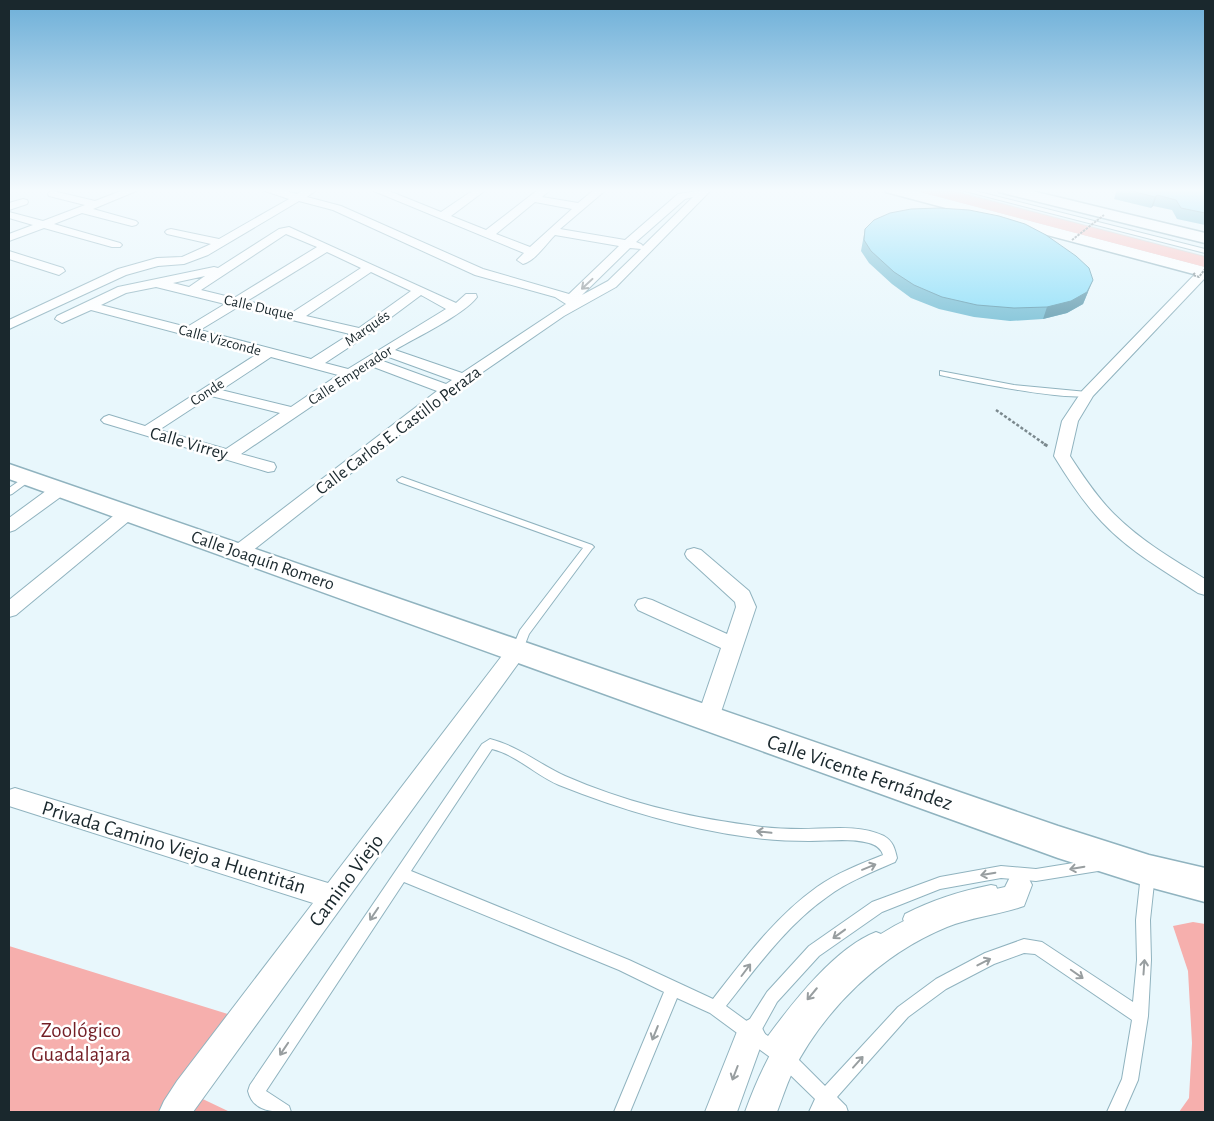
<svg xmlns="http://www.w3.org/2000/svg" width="1214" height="1121" font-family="'Alegreya Sans',sans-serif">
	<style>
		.green { fill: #f6afad }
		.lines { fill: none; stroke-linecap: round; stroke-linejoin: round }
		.lane-casing { stroke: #90b3bf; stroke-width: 2 }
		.street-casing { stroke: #90b3bf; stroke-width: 2 }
		.secondary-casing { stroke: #90b3bf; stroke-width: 3 }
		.highway-casing { stroke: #d1d4d5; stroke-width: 2 }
		.path-far1 { stroke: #7b898e; stroke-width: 2.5; stroke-dasharray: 3 2; stroke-linecap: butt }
		.path { stroke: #7b898e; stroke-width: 3; stroke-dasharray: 4 2.5; stroke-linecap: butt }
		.lane { fill: #fff; fill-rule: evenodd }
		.street { fill: #fff; fill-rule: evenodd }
		.secondary { fill: #fff; fill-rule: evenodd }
		.highway { fill: #fdc3c1; fill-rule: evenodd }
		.path-bridge { stroke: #7b898e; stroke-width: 2; stroke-dasharray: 2.5 1; stroke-linecap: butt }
		.wall { fill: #78bfd5 }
		.shaded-wall { fill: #629bae }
		.building { fill: #8cdef8; stroke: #629bae }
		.oneway { stroke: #989ea0 }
		.labels { text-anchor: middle; stroke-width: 5; stroke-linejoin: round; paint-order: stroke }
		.far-street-label { font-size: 15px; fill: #1a282d; stroke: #fff }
		.street-label { font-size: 18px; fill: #1a282d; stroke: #fff }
		.near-street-label { font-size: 21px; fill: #1a282d; stroke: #fff }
		.near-park-label { font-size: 21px; fill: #731e25; stroke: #fff }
	</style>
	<rect width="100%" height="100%" fill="#e8f7fc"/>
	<path class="green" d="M1193,922L1205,924V1112H1179L1189,1098L1192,1043L1188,971L1173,926Z
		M9,946L231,1015L188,1092L230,1112H9Z"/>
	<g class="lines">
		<g class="lane-casing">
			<path id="lane" d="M957,189H967L1205,249V253Z
				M940,371L1014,385L1087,392L1091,394C1078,404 962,380 940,375Z
				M28,475L31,476L32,478L31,480L12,494L9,495V488Z
				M402,477L592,545L594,547L592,549L529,634L522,652H514L512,649L520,630L583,548L399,482L397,480Z
				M490,739C518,746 539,764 565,776C622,801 686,817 748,825C766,828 783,829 801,829C828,829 859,824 884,836C893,841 895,849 897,858L895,862C872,872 847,882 827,897C786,926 757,967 726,1006L748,1022L767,992L809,946L872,902L940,877L1001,866L1036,869L1098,859L1103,861L1105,865L1103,869L1098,871L1036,881L1001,878L940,889L882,912L819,956L777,1002L761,1031L768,1036C794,1001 835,948 876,932L881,934L883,939C879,949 865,955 857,961C827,985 803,1015 781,1045L790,1051L825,1086L898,1007L936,979L985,953L1024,939L1042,942L1133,1002L1137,960L1136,920L1141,874L1143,870L1148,868L1153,870L1155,874L1150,920L1151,960L1148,1016L1138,1080L1124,1112H1107L1122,1079L1132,1020L1035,954L1024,953L994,964L946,989L908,1017L837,1097L846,1106L848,1112H828L827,1111L826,1112H809L815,1099L778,1063L710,1013L677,998L630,1112H614L664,992L619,970L404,882L266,1091L289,1106L291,1112C273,1112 253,1112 248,1091L250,1085L482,744ZM492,749C517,755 535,775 559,785C619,809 683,828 748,837C768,840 789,841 809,841C829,841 850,838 869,843C876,845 881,848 883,855C860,864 837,873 817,887C775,917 744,959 713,999L629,960L411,871Z
				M991,885L996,886L998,891L996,896L949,909L910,926L905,924L903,919L905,914C932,900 961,891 991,885Z"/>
		</g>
		<g class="street-casing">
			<path id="street" d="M126,189H141L93,209L136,221L138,223L136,225L132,226L82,213L54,224L120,243L122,245L120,247H112L44,228L9,241V234L33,225L9,218V212L43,221L85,205L49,196L48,194L49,192L53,191L95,201Z
				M259,189H278L297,194L305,189H318L307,197L341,206L483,269L569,294L619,246L555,235C546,244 535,261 523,264L517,260L524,253L369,189H384L441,212L475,189H487L451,216L486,230L539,189H551L542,197L578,203L595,189H607L560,229L625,240L678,194L712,189L616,287L564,316L458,389L247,555L240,557L233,555L231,551L233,547L437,391L371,366L241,454L274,463L276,467L274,471L268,472L104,423L101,420L104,417L109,415L145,426L257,354L91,310L62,323L55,319L57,316L118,287L214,267L218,268L279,229L289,227L456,303L466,294H476L477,297C465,314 415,338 395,350L462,373L566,304L555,297L475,275L333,210L299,201L208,255L184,264L158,266L126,275L9,329V320L118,269L157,258L182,257L211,244L167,234L165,232L167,230L171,229L219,239L289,199ZM693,197L641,248L643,246L641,244L636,242L685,199ZM535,202L572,209L530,247L496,234ZM286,234L317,247L234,298L201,290ZM630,248L641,249L608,281L582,295ZM327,252L361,268L293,312L247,301ZM371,272L411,291L359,328L306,316ZM205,276L189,287L173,283ZM156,287L225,304L187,327L101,305L126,293ZM421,295L446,309L348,369L325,363L366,336ZM238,307L350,334L311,359L200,330ZM386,356L452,380L446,384L380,360ZM271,357L338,375L291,407L221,390ZM211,396L280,413L226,449L159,430Z
				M23,199L27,200L28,202L27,204L9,210V203Z
				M9,251L63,268L65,271L59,275L9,259Z
				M1200,269H1205V278L1093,396L1078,421L1070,456C1083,476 1097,497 1114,514C1141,541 1174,560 1205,579V595L1198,593C1165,571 1129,551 1102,522C1083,502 1068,479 1054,456L1062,421L1082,391Z
				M60,484L66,485L69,489L66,493L15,530L9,532V518L54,485Z
				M129,507L135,508L138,512L135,516L16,615L9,617V600L123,508Z
				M694,548L701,550L749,591L756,607L719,718L716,724L708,727L700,724L697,718L721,648L638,610L635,605L638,600L645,598L652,600L727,634L736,607L735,602L687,558L685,554L687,550Z
				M518,641L525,644L528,649L525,654L193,1112H159L164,1101L177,1081L313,903L9,806V790L15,788L328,883L511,644Z
				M1019,873L1028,877L1032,885L1024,906C999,915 972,917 947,927C881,954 824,1009 792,1073C786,1086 782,1099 777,1112H745C790,986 874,913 1005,887L1010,877Z
				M750,1019L760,1024L765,1034L737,1112H705L740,1024Z"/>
		</g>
		<g class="secondary-casing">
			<path id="secondary" d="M884,189H909L1205,267V277L886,192Z
				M997,189H1024L1205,233V243L999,192Z
				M9,464L1058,826L1149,855L1205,868V902L1149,887L1058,858L9,479Z"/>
		</g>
		<g class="highway-casing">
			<path id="highway" d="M918,189H944L1205,257V267L920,192Z"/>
		</g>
		<path class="path-far1" d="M996,410L1046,445"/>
		<path class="path" d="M1044,444L1049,447"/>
		<use href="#lane" class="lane"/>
		<use href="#street" class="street"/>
		<use href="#secondary" class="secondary"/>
		<use href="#highway" class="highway"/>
		<path class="path-bridge" d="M1072,240L1104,215
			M1195,273L1193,275L1199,277L1205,269"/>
	</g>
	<path class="wall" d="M1117,189H1205V225L1177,219L1172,210L1153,206L1151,208L1114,199Z
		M865,229L1088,292L1083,304L1067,313L1043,319L1010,321L974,317L939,309L911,298L892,284L869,263L861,251Z"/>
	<path class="shaded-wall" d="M1157,195L1153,206L1151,208L1155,197Z
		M1093,280L1083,304L1067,313L1043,319L1047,307Z"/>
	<path class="building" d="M1124,189H1205V213L1181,208L1176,200L1157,195L1155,197Z
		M939,208L969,210L999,216L1025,224L1046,235L1076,256L1089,268L1093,280L1087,292L1071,301L1047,307L1014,308L977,305L942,297L914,285L894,272L871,251L864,240L865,229L874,220L890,213L911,209Z"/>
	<defs><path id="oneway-shaft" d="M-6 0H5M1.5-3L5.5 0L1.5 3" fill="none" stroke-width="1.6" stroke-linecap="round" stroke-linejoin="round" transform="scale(1.25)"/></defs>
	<g class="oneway">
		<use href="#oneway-shaft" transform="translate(587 284) rotate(137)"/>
		<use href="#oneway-shaft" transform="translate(764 832) rotate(-174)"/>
		<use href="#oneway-shaft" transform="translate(869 867) rotate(-22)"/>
		<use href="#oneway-shaft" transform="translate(1077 868) rotate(170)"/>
		<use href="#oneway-shaft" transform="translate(988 874) rotate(170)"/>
		<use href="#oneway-shaft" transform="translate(374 914) rotate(124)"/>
		<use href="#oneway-shaft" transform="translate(839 934) rotate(144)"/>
		<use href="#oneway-shaft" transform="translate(984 962) rotate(-27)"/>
		<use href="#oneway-shaft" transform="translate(1144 967) rotate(-86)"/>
		<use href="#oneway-shaft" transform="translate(746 970) rotate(-53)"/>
		<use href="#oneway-shaft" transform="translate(1077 974) rotate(35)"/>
		<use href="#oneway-shaft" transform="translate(812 994) rotate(130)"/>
		<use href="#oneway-shaft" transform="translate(655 1033) rotate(112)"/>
		<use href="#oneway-shaft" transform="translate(284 1049) rotate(124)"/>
		<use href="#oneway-shaft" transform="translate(858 1062) rotate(-48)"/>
		<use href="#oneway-shaft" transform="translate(735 1073) rotate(111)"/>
	</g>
	<linearGradient id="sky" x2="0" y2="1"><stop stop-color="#6dafd8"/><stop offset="0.55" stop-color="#f5fbfe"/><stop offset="1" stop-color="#f5fbfe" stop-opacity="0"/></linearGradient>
	<rect width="1214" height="346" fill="url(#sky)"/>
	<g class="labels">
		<g class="far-street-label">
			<text transform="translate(259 307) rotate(13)" y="5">Calle Duque</text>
			<text transform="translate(367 328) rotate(-35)" y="5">Marqués</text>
			<text transform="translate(220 340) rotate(15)" y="5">Calle Vizconde</text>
			<text transform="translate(350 375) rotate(-33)" y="5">Calle Emperador</text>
			<text transform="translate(207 392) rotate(-33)" y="5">Conde</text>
		</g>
		<g class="street-label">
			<text transform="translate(398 430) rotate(-37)" y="6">Calle Carlos E. Castillo Peraza</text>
			<text transform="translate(189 443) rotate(16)" y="6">Calle Virrey</text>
			<text transform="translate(263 560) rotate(19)" y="6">Calle Joaquín Romero</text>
		</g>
		<g class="near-street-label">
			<text transform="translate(860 772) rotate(19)" y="7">Calle Vicente Fernández</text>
			<text transform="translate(174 847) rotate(17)" y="7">Privada Camino Viejo a Huentitán</text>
			<text transform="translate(346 880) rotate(-53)" y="7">Camino Viejo</text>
		</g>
		<g class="near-park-label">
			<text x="81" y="1037">Zoológico<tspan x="81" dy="24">Guadalajara</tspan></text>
		</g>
	</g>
	<rect width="1214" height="1121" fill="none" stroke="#1a282d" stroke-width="20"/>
</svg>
